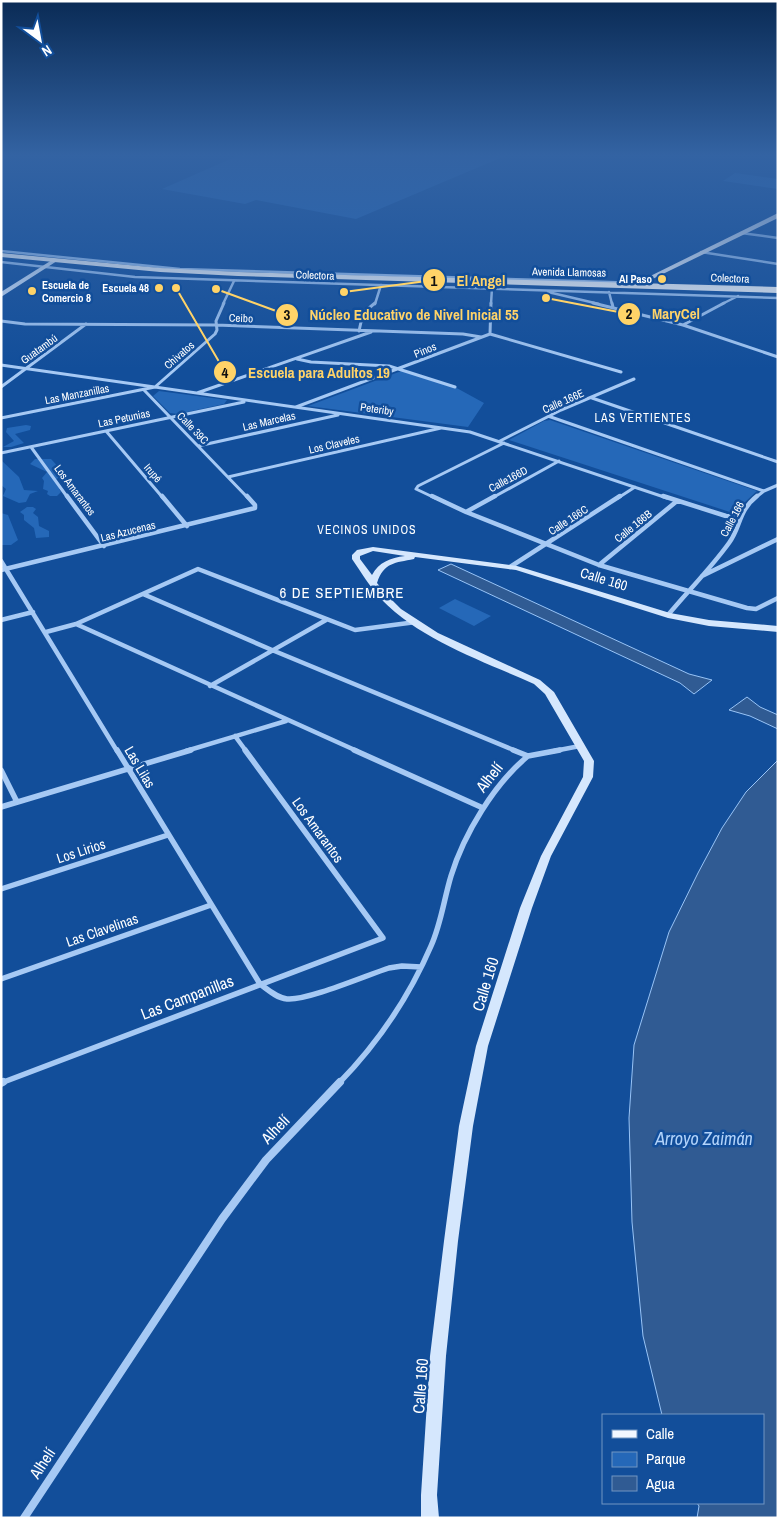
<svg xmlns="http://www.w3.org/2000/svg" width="779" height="1519" font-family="'Archivo Narrow',sans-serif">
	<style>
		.green { fill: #2568b8 }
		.water { fill: #305b93; stroke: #98c4f7 }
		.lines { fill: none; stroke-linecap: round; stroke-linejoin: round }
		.street-far4 { stroke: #a6c9f4; stroke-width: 2.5 }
		.street-far3 { stroke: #a6c9f4; stroke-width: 3 }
		.street-far2 { stroke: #a6c9f4; stroke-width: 4.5 }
		.street-far1 { stroke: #a6c9f4; stroke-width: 5.5 }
		.street { stroke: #a6c9f4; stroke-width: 8 }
		.secondary { fill: #d5e7fd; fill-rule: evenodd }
		.primary { fill: #f2f7ff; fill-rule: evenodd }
		.highway { fill: #fff; fill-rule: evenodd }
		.poi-dot { fill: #ffd368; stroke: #124e9a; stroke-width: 2 }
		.labels { text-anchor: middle; stroke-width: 5; stroke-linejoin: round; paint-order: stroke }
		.far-street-label { font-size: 11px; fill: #fff; stroke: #124e9a }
		.far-poi-label { font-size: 11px; font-weight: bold; fill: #fff; stroke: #124e9a; text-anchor: end }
		.far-neighbourhood-label { font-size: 12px; letter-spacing: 1px; fill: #fff; stroke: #124e9a }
		.street-label { font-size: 14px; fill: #fff; stroke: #124e9a }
		.neighbourhood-label { font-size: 15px; letter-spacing: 1px; fill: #fff; stroke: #124e9a }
		.near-street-label { font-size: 16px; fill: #fff; stroke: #124e9a }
		.near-water-label { font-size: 18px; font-style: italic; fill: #b2d3fa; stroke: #124e9a }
		.leader { fill: none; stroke: #ffd368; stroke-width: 2 }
		.callout-dot { fill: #ffd368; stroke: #124e9a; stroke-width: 2 }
		.mark-label { font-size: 15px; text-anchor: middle; font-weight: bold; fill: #111 }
		.callout-label { font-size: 15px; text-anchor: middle; font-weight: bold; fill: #ffd368; stroke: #124e9a; stroke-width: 5; stroke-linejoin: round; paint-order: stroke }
	</style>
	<rect width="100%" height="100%" fill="#124e9a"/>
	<path class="green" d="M237,156H505L356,219L256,200L245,204L162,189Z
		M735,173L778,179V189L723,181Z
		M404,370L453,386L484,403L468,427L308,406Z
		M159,391L227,400L224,404L178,414L170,413L153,396Z
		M550,420L757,491L733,513L509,440L544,421Z
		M26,425L31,426L30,430L15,434L24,443L11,447H3L14,441L6,432L7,428Z
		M35,459H51L63,472L62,475L54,481L61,486L59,489L61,492L57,496H50L47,494L48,491L43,489L44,481L42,478L47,472L30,464Z
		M1,460L19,477L24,490L38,491L30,494L26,502L19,503L3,496L6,489L1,485Z
		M27,507H33L36,509L33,513L38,517L39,526L49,531V537L36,538L34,528L24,520V515L20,512Z
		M1,513L8,515L18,540L11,545H1Z
		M455,599L491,616L474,626L439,608Z"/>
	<path class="water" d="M451,564L689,674L712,680L694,694L680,683L438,570Z
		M747,697L760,707L778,715V729L750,716L729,710Z
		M778,760V1518H697L699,1506L697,1503H763V1415H662L643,1336L632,1222L629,1118L634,1045L669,932L698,873L722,828L746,792Z"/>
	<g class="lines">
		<path class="street-far4" d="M741,233L778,238
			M1,251L180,269L642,283
			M701,252L778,264
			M1,262L135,277L778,298
			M548,292L599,304
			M609,292L612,304
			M223,304L234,281
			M375,304L381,285
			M491,304L492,288
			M722,304L738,296"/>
		<path class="street-far3" d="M593,303L683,325L778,357
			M612,303L613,307
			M1,321L25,324L216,325L463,334L481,337
			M683,325L724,303
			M359,331L363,313L375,303
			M490,334L621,372
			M490,334L491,303
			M297,359L311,362L389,366L455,387
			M1,365L470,432L667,498
			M1,387L86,324
			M144,390L248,498
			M197,393L371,332
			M592,398L778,462
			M296,407L490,334
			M548,416L764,491
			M1,418L155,387L215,334L217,330L216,321L224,303
			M106,431L163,498
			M500,441L561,410L634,379
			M198,446L338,415
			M31,447L68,498
			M1,453L244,402
			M228,477L441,428
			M435,498L416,489L418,486L504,443
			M492,498L559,461
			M618,498L635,487
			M755,498L764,491L778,485"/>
		<path class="street-far2" d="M67,496L104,546
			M162,496L187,526
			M432,496L466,512L599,565L747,608L756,609L778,598
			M663,496L726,516L740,517
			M466,512L495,496
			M1,561L117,751
			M599,565L677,501
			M510,567L620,496
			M1,570L255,508V505L247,496
			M702,576L778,539
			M143,594L272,650L516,751
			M668,615C688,591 711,568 729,543C741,527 738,511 757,496
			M1,620L33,612
			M76,624L198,569L355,630L416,622
			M46,632L76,624L357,751
			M210,686L326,620
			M235,736L246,751
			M186,751L286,721
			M554,751L580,746"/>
		<path class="street-far1" d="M117,750L260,984C268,990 277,998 287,999C307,1001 367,975 389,968L402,966L421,967
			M354,750L483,808
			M513,750L528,756L560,750
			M1,770L17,802
			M1,807L191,750
			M1,889L168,835
			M1,979L211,905
			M1,1083L383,938L245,750
			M339,1083C378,1043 409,997 431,946C441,924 444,899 451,876C464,834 494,784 528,756"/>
		<path class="street" d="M1,1083L3,1082
			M24,1518L222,1219L266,1160L340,1082"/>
		<path class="secondary" d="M52,260L57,261L1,297V292Z
			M373,547L517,566L670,613L709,620L778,626V632L709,626L668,618L516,570L415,557L414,559C395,563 384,562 377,583L386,594L401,609L438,633L540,680L554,692L594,761L593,777L551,856L532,908L488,1046L473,1126L458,1241L446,1356L437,1495L439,1518H421V1495L430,1356L444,1241L459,1126L476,1046L520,908L541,856L583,777L584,761L545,694L534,684C481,660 422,641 381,599C370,587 361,572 352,559V555L357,550ZM373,551L405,556C390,558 379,562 372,575L360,559V556Z"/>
		<path class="primary" d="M778,213V218L634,288L628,287Z"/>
		<path class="highway" d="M1,253L160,268L238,272L778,287V293L238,276L160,272L1,257Z"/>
	</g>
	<linearGradient id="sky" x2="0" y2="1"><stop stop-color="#0a2b55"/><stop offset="0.42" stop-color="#3363a3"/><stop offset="1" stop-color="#3363a3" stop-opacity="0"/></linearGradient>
	<rect width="779" height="369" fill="url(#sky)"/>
	<g class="poi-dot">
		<circle cx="662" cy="279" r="5"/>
		<circle cx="159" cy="288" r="5"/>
		<circle cx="32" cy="291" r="5"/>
	</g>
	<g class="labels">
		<g class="far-street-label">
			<text transform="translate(569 272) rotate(1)" y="4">Avenida Llamosas</text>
			<text transform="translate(315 275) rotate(2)" y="4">Colectora</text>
			<text transform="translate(730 278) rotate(2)" y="4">Colectora</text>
			<text transform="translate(241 318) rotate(2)" y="4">Ceibo</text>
			<text transform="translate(39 349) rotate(-36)" y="4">Guatambú</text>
			<text transform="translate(425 350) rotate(-22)" y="4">Pinos</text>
			<text transform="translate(179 355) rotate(-41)" y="4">Chivatos</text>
			<text transform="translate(77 394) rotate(-11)" y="4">Las Manzanillas</text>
			<text transform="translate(563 401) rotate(-24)" y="4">Calle 166E</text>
			<text transform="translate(377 409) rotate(8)" y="4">Peteriby</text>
			<text transform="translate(124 418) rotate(-12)" y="4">Las Petunias</text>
			<text transform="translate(269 421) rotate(-13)" y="4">Las Marcelas</text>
			<text transform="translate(193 428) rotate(46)" y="4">Calle 39C</text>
			<text transform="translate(334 444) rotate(-13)" y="4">Los Claveles</text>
			<text transform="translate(153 473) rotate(49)" y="4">Irupé</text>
			<text transform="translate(508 479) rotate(-28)" y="4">Calle166D</text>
			<text transform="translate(75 490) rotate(53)" y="4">Los Amarantos</text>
			<text transform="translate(732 519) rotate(-62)" y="4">Calle 166</text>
			<text transform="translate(568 520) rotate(-33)" y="4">Calle 166C</text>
			<text transform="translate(633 526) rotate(-39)" y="4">Calle 166B</text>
			<text transform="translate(128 531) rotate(-14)" y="4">Las Azucenas</text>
		</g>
		<g class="far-poi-label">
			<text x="652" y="283">Al Paso</text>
			<text x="42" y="289" text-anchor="start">Escuela de<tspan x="42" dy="13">Comercio 8</tspan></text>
			<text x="149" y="292">Escuela 48</text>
		</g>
		<g class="far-neighbourhood-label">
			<text x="643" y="422">LAS VERTIENTES</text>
			<text x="367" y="534">VECINOS UNIDOS</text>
		</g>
		<g class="street-label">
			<text transform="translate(604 579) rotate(17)" y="5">Calle 160</text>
			<text transform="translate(140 767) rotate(59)" y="5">Las Lilas</text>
			<text transform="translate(318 830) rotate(54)" y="5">Los Amarantos</text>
			<text transform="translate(81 851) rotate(-18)" y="5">Los Lirios</text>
			<text transform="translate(102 930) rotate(-19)" y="5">Las Clavelinas</text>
		</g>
		<g class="neighbourhood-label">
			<text x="342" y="598">6 DE SEPTIEMBRE</text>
		</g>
		<g class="near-street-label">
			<text transform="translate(489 777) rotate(-52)" y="6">Alhelí</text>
			<text transform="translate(485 984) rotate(-73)" y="6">Calle 160</text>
			<text transform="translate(187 997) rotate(-21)" y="6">Las Campanillas</text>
			<text transform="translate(275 1129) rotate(-46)" y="6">Alhelí</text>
			<text transform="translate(420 1386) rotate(-86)" y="6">Calle 160</text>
			<text transform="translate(42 1463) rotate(-57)" y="6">Alhelí</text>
		</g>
		<g class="near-water-label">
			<text x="704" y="1145">Arroyo Zaimán</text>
		</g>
	</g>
	<path class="leader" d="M344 292L434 280M546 298L629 314M216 289L287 315M176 288L225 372"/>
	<g class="callout-dot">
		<circle cx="344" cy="292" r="5"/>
		<circle cx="546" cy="298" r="5"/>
		<circle cx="216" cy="289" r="5"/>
		<circle cx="176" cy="288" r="5"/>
		<circle cx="434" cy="280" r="12"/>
		<circle cx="629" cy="314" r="12"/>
		<circle cx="287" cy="315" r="12"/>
		<circle cx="225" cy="372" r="12"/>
	</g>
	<g class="mark-label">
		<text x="434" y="286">1</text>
		<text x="629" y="319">2</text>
		<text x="287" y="320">3</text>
		<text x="225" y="378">4</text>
	</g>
	<g class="callout-label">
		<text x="481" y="286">El Angel</text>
		<text x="676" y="319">MaryCel</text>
		<text x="414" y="320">Núcleo Educativo de Nivel Inicial 55</text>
		<text x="319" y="378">Escuela para Adultos 19</text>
	</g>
	<rect width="779" height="1519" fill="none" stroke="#ffffff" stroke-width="5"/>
	<rect x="602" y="1414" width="162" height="90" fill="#124e9a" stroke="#7195c2"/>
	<rect x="612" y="1430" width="25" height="8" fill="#f2f7ff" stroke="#7195c2"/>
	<text x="646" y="1439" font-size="15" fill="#ffffff">Calle</text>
	<rect x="612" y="1452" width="25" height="15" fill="#2568b8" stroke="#7195c2"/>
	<text x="646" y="1464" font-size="15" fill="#ffffff">Parque</text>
	<rect x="612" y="1476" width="25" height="15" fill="#305b93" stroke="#7195c2"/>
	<text x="646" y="1489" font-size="15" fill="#ffffff">Agua</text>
	<g transform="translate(40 40) rotate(148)" stroke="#124e9a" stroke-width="4" paint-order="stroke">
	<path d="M0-4L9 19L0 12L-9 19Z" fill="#ffffff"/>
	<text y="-8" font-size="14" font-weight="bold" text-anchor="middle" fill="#ffffff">N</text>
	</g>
</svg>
